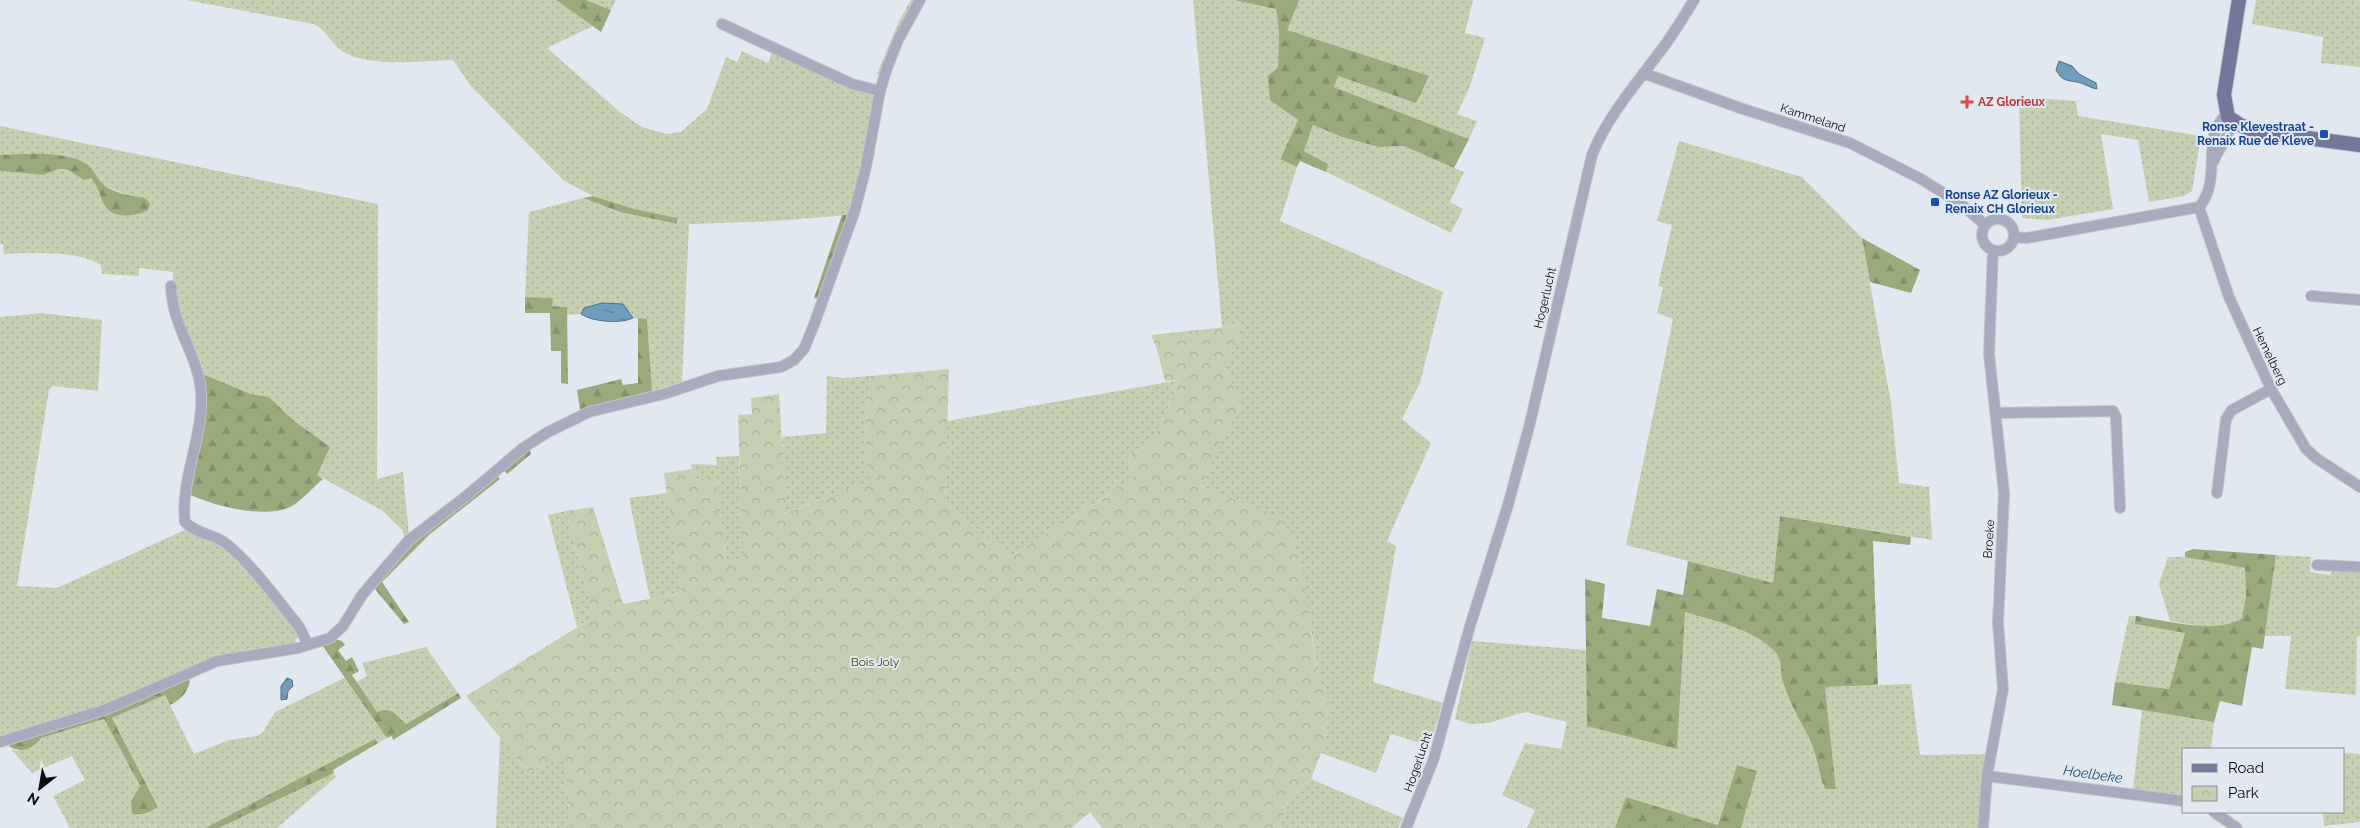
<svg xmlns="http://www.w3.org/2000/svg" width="2360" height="828" font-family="Raleway,sans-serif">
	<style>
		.grass { fill: url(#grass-dots) }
		.forest { fill: url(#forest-firs) }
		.park { fill: url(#park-crowns) }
		.water { fill: url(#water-ripples); stroke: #527287 }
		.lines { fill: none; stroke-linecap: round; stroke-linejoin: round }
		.minor-casing { stroke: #c0c5cb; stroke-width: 12 }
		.major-casing { stroke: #c0c5cb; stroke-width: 16 }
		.minor { stroke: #a8aabe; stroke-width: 10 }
		.major { stroke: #74769a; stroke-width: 14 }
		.health-dot { fill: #e0444e; stroke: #e2e8ef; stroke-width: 2 }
		.transit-dot { fill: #1a4fb4; stroke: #e2e8ef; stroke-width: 2 }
		.labels { text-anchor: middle; stroke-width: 4; stroke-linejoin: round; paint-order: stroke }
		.health-label { font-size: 12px; font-weight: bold; fill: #be3a42; stroke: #e2e8ef; text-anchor: start }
		.street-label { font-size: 12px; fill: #0b0d0f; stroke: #e2e8ef }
		.transit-label { font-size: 12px; font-weight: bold; fill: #164399; stroke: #e2e8ef; text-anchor: end }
		.park-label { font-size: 12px; fill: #384a00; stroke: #e2e8ef }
		.water-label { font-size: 14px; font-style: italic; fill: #1a506f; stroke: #e2e8ef }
	</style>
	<defs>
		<pattern id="grass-dots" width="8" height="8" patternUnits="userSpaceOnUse" patternTransform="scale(1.25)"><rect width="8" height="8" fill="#c5d0b3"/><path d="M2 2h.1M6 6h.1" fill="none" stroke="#a8b199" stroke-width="1.8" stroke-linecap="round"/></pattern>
		<pattern id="forest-firs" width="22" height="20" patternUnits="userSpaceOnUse" patternTransform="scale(1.25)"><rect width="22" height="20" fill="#9aaa7d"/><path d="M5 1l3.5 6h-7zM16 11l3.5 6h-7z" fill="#83916b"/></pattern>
		<pattern id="park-crowns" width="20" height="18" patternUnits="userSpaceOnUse" patternTransform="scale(1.25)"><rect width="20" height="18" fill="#c5d0b3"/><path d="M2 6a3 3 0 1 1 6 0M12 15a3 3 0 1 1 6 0" fill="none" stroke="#a8b199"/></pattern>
		<pattern id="water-ripples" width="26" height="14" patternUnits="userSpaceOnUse" patternTransform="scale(1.25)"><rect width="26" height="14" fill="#709dbb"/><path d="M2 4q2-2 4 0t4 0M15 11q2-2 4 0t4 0" fill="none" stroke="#5a7e96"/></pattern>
	</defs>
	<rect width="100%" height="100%" fill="#e2e8ef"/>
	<path class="grass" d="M187,0H556L593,26L547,48L620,112L642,127L666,134L681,132L707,109L726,57L737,62L742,51L768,63L773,50L874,96L863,166L849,215L775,221L689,224L682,382L652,391L647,319L633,318L631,314L602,303L584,308L581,314L567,315V307L552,306V298L525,297L529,212L583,198L620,212L676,224L593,196L564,181L470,85L453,60C422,61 376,67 347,54C332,47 326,28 313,24Z
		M586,0H616L611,10Z
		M911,0H916L880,76L877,74L899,21Z
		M1193,0H1234L1276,9L1279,30L1278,68L1268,75L1286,111L1298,120L1280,158L1297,167L1280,221L1443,292L1420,383L1402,419L1431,443L1387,541L1396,546L1373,682L1443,703L1429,746L1391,734L1376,773L1321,753L1325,742L1329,700L1318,683L1312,634L1282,518L1201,487L1221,439L1242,403L1225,369L1244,325L1222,327Z
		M1299,0H1473L1465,33L1485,38L1470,86L1457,114L1477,121L1469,139L1334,87L1338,76L1416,103L1286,30Z
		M2256,0H2360V67L2321,63L2323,37L2252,24Z
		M2032,98L2076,101L2078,116L2201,136L2192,191L2184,196L2149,202L2138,140L2101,134L2113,209L2047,220L2022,218L2019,101L2032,103Z
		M1313,125L1342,137L1379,147L1404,146L1464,172L1450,202L1463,209L1451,233L1326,172L1328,164L1304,151Z
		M0,126L378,204L377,479L403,472L409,535L404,537L403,531L383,511L317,475L293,420L269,397L251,394L200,373C187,340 173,308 173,272L139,268V276L102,274L101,265C77,250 31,253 4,254L3,244H0V171L43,175L59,169H66L84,180L91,178L97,185L100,195L134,197L104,186L88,166L18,155H0Z
		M1679,141L1802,177L1862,238L1891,403L1899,483L1929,487L1932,540L1780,516L1773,583L1626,545L1673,319L1657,313L1663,287L1658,286L1672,225L1657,221Z
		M41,313L102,320L98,391L53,386L49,390L17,586L57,588L187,529C196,538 211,538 221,546C250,569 272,599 295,627L298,636L294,644L212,657L110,705L0,737V317Z
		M827,376L843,378L870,376L865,434L869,481L785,513L782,437L826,433Z
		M1180,380L1152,443L1127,457L1134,478L1010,557L945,502L947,421Z
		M739,456L744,558L726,562L716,477L694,480L691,464L717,465L716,457Z
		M667,493L681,593L650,599L629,498Z
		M566,511L594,617L577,627L548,515Z
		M2276,555L2311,557L2310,572L2330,575L2335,568L2360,571V636L2357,637L2356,695L2285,689L2291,636H2265Z
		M2168,557H2185L2245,568L2246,597L2242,618C2222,633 2192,624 2170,621L2159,584Z
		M1685,612C1714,621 1755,629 1776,653C1784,663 1780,671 1783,682C1788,702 1799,719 1809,738C1817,754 1818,772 1825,789L1836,788L1825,687L1911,684L1920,755L1987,754L1979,828H1741L1757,771L1737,765L1718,825L1626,797L1615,828H1527L1535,810L1502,795L1525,743L1561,749L1567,722L1525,712L1488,723L1470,724L1455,719L1472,641L1587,650V726Z
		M2129,616H2136V624L2185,633L2169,689L2115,682Z
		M426,647L458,693L406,724L393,714L377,712L356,682L367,676L362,663Z
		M346,677L387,738L378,743L375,739L205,828H70L53,796L85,780L72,756L32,773L11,749L17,751L41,738L104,719L140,786L131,801L138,815L149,812L158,807L112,718L165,695L194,754L229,740L257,736L263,732L275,712Z
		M2142,710L2214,722L2211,749H2184V797L2133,789Z
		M500,738L528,772L565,755L570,828H496Z
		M2344,753L2360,754V822L2324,826L2323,812H2344Z
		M334,773L336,777L277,828H219Z
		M1311,779L1403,818L1398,828H1280L1288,802Z"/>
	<path class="forest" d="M556,0H586L611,10L601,32Z
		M1234,0H1299L1287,30L1429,76L1416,103L1338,76L1334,87L1469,139L1454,168L1404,146L1379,147L1342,137L1313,125L1304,151L1328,164L1326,172L1300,161L1297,167L1280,159L1298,120L1270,100L1268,75L1278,68L1279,30L1276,9Z
		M0,155C24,154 67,150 88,165C93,169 97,178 102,183C111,193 132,196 145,198L150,204L148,210C133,217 111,220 103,202C99,193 98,186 91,178L84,180L66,169H59L43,175L0,171Z
		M593,196L634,209L677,218V224L620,212L583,198Z
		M842,215H849L819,299L814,298Z
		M1862,238L1920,270L1911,293L1870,282Z
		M525,297L553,298L552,306L567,307L568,384L561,383V351H551L550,313H525Z
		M638,318L647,319L652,391L580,410L577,390L621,379L623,385L638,383Z
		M200,373L251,394L269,397L293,420L330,447L317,475L323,479C313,487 302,501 290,507C265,519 213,506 189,494Z
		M529,446L531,454L507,474L502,468Z
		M496,474L500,479L430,534L382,582L409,622L404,624L374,588L399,554Z
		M1780,516L1911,537L1910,545L1873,541L1878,685L1825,687L1836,789H1825C1818,772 1817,754 1809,738C1799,719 1789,702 1783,682C1779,671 1784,663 1776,653C1755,629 1714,621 1685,612L1677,749L1587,726L1585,579L1605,584L1602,618L1650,626L1657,589L1683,595L1688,561L1773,583Z
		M2193,549L2276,555L2263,649L2252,647L2242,706L2220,701L2214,722L2112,705L2115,682L2169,689L2185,633L2135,624L2136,616C2163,620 2219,635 2242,618L2246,596L2245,568L2185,557V552Z
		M334,639L342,641L345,645L338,650L346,661L352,657L359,671L352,675L377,712C391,706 395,714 406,724L458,693L461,698L393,740L392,736L387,738L322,645Z
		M190,678C190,690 181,700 170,705L165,695L112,718L158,807C150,812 142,816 132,814L131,801L140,786L104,719L41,738C32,751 16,755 5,742Z
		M375,739L378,743L333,770L334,773L219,828H205Z
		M1737,765L1757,771L1741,828H1615L1626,797L1718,825Z"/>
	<path class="park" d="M1244,325L1225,369L1242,403L1221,439L1201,487L1282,517L1302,563L1318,683L1329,700L1325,742L1321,753L1311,779L1288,802L1280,828H1102L1090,812L1071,828H570L565,756L528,772L466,696L594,617L566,511L593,507L623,604L681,593L664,473L692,469L695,480L716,476L726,562L743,558L738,415L752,414L751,398L779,394L786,513L868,481L865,434L870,376L949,369L945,502L1010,557L1134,478L1127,457L1152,443L1180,380L1165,381L1157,349L1151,335Z"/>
	<path class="water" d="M2059,61L2072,66L2079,74L2096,83L2097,89C2090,88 2084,83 2077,82C2066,80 2062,81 2056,70Z
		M602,303L623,304L633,318C621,324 592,322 581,314L584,308Z
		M287,678L292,680L293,686L288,691L287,699L281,700V686Z"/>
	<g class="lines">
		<g class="minor-casing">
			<path id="minor" d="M722,24L852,84L880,91
				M1643,73L1740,108L1850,143L1921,179L1961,204L1985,225
				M2213,162L2234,122
				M2199,207L2229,297L2271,389L2306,449L2316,458L2360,487
				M2199,207C2223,180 2200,138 2226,115
				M1982 235a16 16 0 1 1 32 0a16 16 0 1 1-32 0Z
				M2014,237L2027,238L2199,207
				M171,286C172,327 199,356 201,393C204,436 180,479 185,522C196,534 215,534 228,545C254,567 276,598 297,624C302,630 304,638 308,645
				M2311,296L2360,300
				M1997,413L2113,411L2116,417L2120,508
				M2217,493L2226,419L2232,410L2271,389
				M2317,565L2360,567
				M0,742L107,709L217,661L298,648L330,638L343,626L362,595L409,540L465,497L523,448L548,432L589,412L664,394L718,376L781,367L794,360L804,349L815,322L855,210L866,167L880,91L887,68L898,40L920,0
				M1987,776L2184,801
				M2214,812L2237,828
				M1406,828L1434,758L1470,626L1508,505L1530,423L1592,155C1608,115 1637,83 1662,49C1674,33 1684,16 1694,0
				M1983,828L1987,776L2003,689L1998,623L2004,493L1989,354L1993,250"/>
		</g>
		<g class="major-casing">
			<path id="major" d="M2239,0L2224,95L2228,117L2240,125L2255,131L2360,145"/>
		</g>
		<use href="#minor" class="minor"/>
		<use href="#major" class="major"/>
	</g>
	<path class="health-dot" d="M1964.5 94.5h5v5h5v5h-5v5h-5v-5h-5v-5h5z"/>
	<g class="transit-dot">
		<rect x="2319" y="129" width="10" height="10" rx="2.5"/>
		<rect x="1930" y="197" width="10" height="10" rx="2.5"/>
	</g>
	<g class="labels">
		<g class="health-label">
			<text x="1978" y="106">AZ Glorieux</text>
		</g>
		<g class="street-label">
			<text transform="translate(1813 118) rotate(18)" y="4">Kammeland</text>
			<text transform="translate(1545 298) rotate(-77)" y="4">Hogerlucht</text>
			<text transform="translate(2270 356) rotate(64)" y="4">Hemelberg</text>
			<text transform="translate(1989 539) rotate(-86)" y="4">Broeke</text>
			<text transform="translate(1418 762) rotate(-71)" y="4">Hogerlucht</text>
		</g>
		<g class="transit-label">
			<text x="2314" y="131">Ronse Klevestraat -<tspan x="2314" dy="14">Renaix Rue de Kleve</tspan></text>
			<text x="1945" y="199" text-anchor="start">Ronse AZ Glorieux -<tspan x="1945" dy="14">Renaix CH Glorieux</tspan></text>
		</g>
		<g class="park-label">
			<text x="875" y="666">Bois Joly</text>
		</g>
		<g class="water-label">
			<text transform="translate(2093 774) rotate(8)" y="5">Hoelbeke</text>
		</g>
	</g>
	<rect x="2182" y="748" width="162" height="65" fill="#e2e8ef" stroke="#8c9095"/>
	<rect x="2192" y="764" width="25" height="8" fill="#74769a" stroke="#8c9095"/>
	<text x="2228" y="773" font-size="15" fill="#0b0d0f">Road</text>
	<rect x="2192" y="786" width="25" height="15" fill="url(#park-crowns)" stroke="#8c9095"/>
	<text x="2228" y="798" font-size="15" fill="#0b0d0f">Park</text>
	<g transform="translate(40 788) rotate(211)" stroke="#e2e8ef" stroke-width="4" paint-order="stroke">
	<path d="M0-4L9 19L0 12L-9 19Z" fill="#0b0d0f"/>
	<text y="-8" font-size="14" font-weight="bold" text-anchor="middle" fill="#0b0d0f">N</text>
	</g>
</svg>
